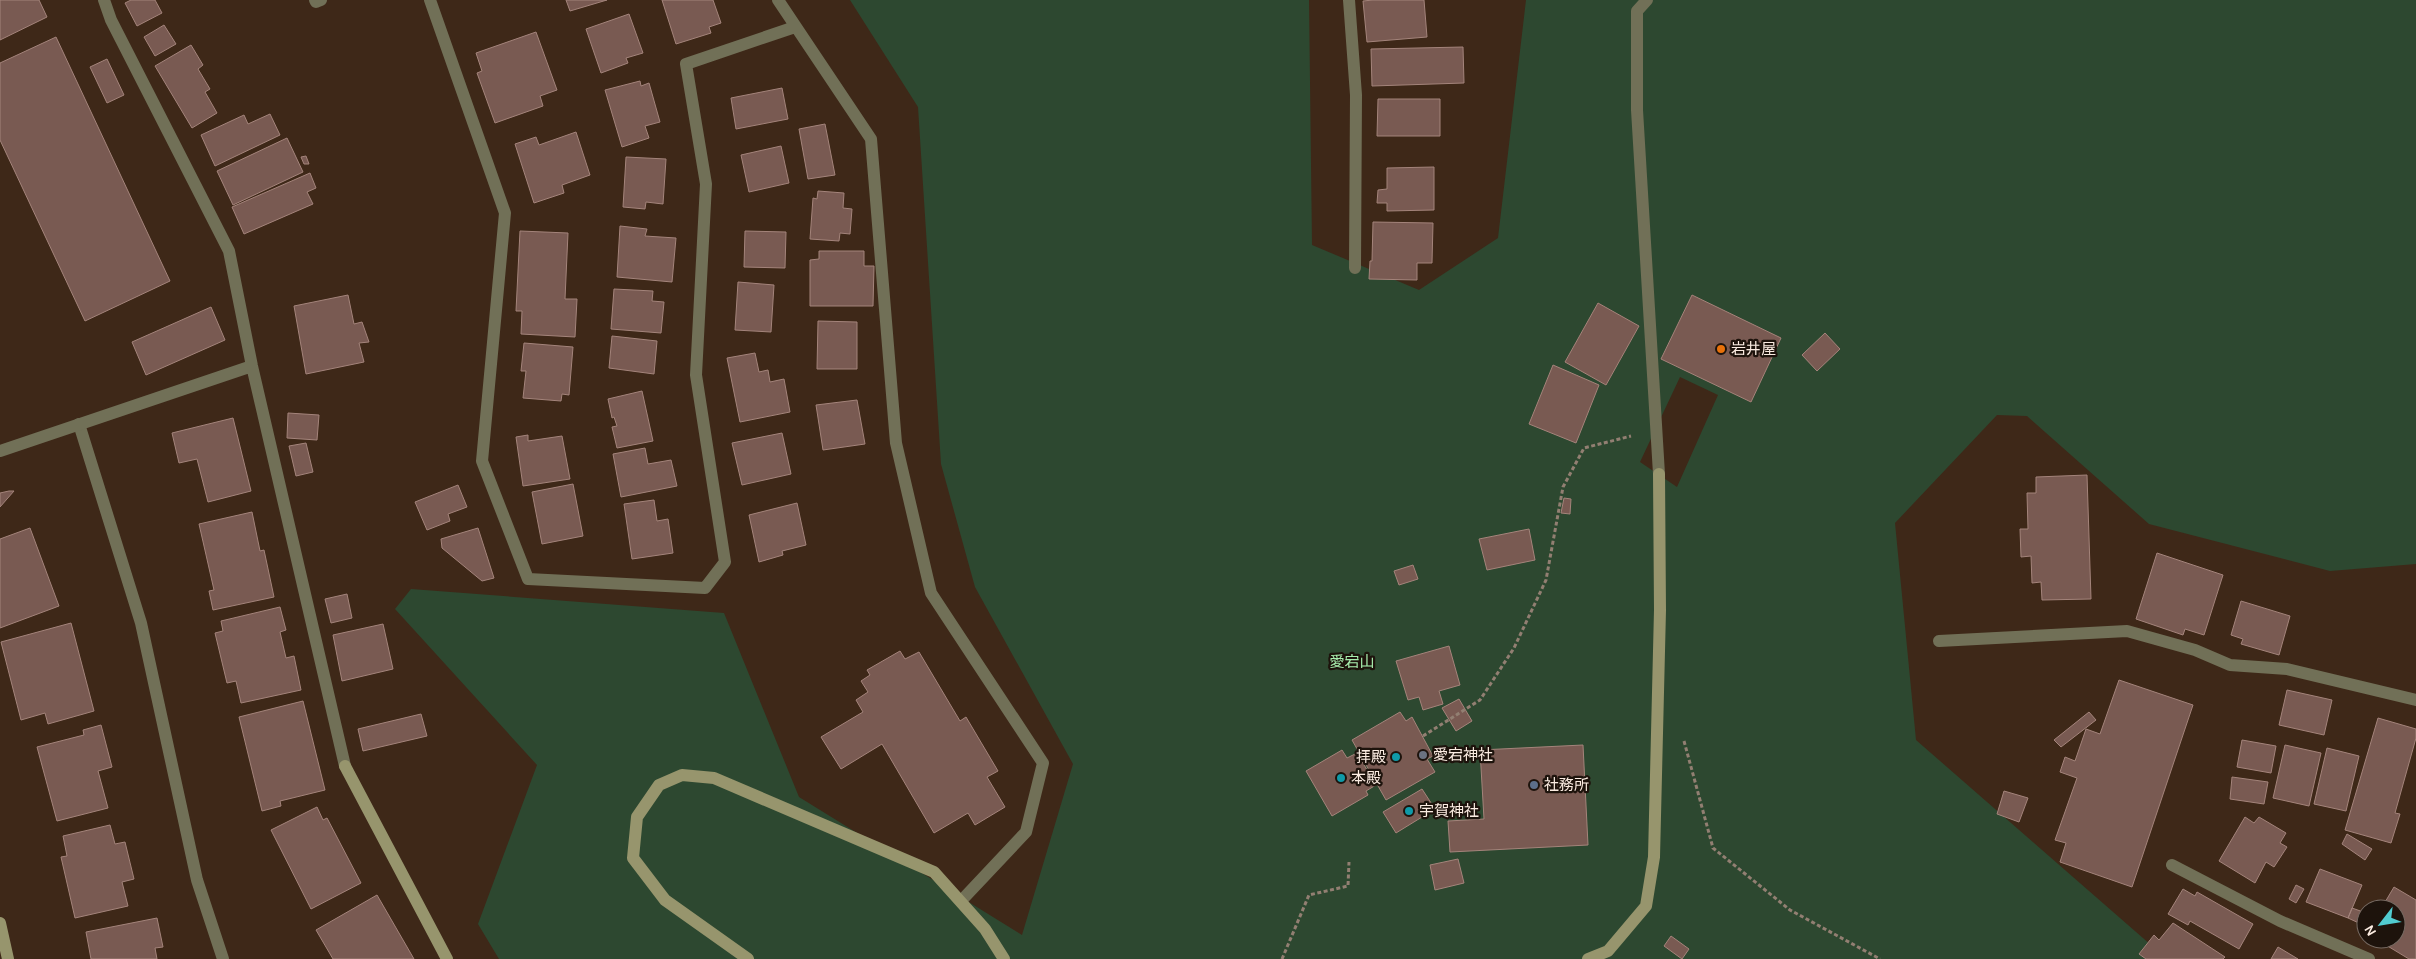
<svg xmlns="http://www.w3.org/2000/svg" width="2416" height="959" font-family="Karla,'Noto Sans JP',sans-serif">
	<style>
		.green { fill: #2d4830; fill-rule: evenodd }
		.building { fill: #795a52; stroke: #a4847b }
		.lines { fill: none; stroke-linecap: round; stroke-linejoin: round }
		.path { stroke: #927f72; stroke-width: 3; stroke-dasharray: 4 2.5; stroke-linecap: butt }
		.lane { stroke: #717057; stroke-width: 12 }
		.street { stroke: #717057; stroke-width: 12 }
		.secondary { stroke: #97956d; stroke-width: 12 }
		.food-dot { fill: #e8710a; stroke: #1d130c; stroke-width: 2 }
		.worship-dot { fill: #6b7280; stroke: #1d130c; stroke-width: 2 }
		.culture-dot { fill: #0f9aa8; stroke: #1d130c; stroke-width: 2 }
		.service-dot { fill: #5c6f8a; stroke: #1d130c; stroke-width: 2 }
		.labels { text-anchor: middle; stroke-width: 4.5; stroke-linejoin: round; paint-order: stroke }
		.poi-label { font-size: 15px; fill: #fbece2; stroke: #1d130c; text-anchor: start }
		.park-label { font-size: 15px; fill: #a7edad; stroke: #1d130c }
	</style>
	<rect width="100%" height="100%" fill="#3e2818"/>
	<path class="green" d="M850,0H1309L1312,245L1419,290L1498,238L1526,0H2416V564L2330,571L2149,524L2027,416L1997,415L1895,523L1916,740L2167,959H499L478,924L537,765L395,609L411,589L724,613L799,797L1022,935L1073,764L975,587L941,464L918,107ZM1692,295L1781,338L1751,402L1661,359ZM1598,303L1639,326L1606,385L1565,362ZM1553,366L1599,385L1575,442L1529,424ZM1680,377L1718,395L1677,487L1640,462Z"/>
	<path class="building" d="M0,0H39L47,17L0,40Z
		M131,0H155L162,13L137,26L125,3Z
		M566,0H607L570,11Z
		M662,0H713L721,23L709,27L711,33L676,44Z
		M1373,0H1424L1427,37L1367,42L1363,1Z
		M629,14L643,53L626,58L628,63L601,73L586,29Z
		M164,25L176,44L155,56L144,37Z
		M536,32L557,90L540,96L543,106L495,123L477,73L482,71L476,53Z
		M56,37L170,281L85,321L0,140V63Z
		M191,45L203,65L198,69L210,89L205,92L217,113L192,128L155,66Z
		M1463,47L1464,83L1372,86L1371,49Z
		M107,59L124,95L107,103L90,67Z
		M640,81L641,86L649,83L660,122L645,126L649,138L622,147L605,90Z
		M782,88L788,119L736,129L731,98Z
		M1378,99H1440V136H1377Z
		M270,114L280,135L215,166L201,135L244,115L248,124Z
		M825,124L835,175L808,179L799,129Z
		M576,132L590,175L562,185L564,193L534,203L515,144L536,137L539,145Z
		M287,138L303,172L233,205L217,171Z
		M781,146L789,183L749,192L741,155Z
		M306,156L309,164H304L301,157Z
		M626,157L666,159L663,204L646,202L645,209L623,207Z
		M1434,167V210L1387,211V203H1377L1378,190L1387,189V168Z
		M310,173L316,188L307,192L313,204L244,234L232,207Z
		M818,191L844,193L843,208L852,209L850,234L840,233L839,241L810,239L813,198L817,199Z
		M1373,222L1433,223L1432,263H1417V280L1369,279L1370,261H1372Z
		M620,226L647,229L645,236L676,238L672,282L617,277Z
		M520,231L568,233L565,299H577L575,337L521,334L522,311H516Z
		M745,231L786,232L785,268L744,267Z
		M819,251H864V266H874L873,306H810V260L819,259Z
		M738,282L774,285L771,332L735,330Z
		M614,289L653,291L652,301L664,302L661,333L611,329Z
		M348,295L354,324L362,322L369,342L359,343L364,362L306,374L294,306Z
		M1692,295L1781,338L1751,402L1661,359Z
		M1598,303L1639,326L1606,385L1565,362Z
		M211,307L225,340L146,375L132,342Z
		M818,321L857,322V369H817Z
		M1825,333L1840,349L1817,371L1802,355Z
		M612,336L657,341L654,374L609,368Z
		M524,343L573,347L569,395L562,394L561,401L523,398L526,371H521Z
		M755,353L759,372L768,370L770,382L784,379L790,412L740,422L727,358Z
		M1553,365L1599,385L1576,443L1529,424Z
		M642,391L653,441L617,448L612,427L617,426L614,417L612,418L608,399Z
		M857,400L865,444L823,450L816,405Z
		M288,413L319,415L317,440L287,438Z
		M233,418L251,491L208,502L197,459L179,463L172,433Z
		M782,433L791,474L742,485L732,443Z
		M528,435V441L562,436L570,479L523,486L516,437Z
		M306,443L313,472L296,476L289,446Z
		M645,448L648,464L671,460L677,486L621,497L613,454Z
		M2087,475L2091,599L2042,600L2041,582L2032,583L2031,556L2021,557L2020,529H2028L2027,493H2036V477Z
		M573,484L583,536L542,544L532,492Z
		M458,485L467,507L448,514L450,521L427,530L415,502Z
		M9,491H14L0,507V493Z
		M1564,498L1571,499L1570,514L1561,513Z
		M654,500L657,521L668,519L673,553L632,559L624,504Z
		M797,503L806,545L782,551L783,555L759,562L749,515Z
		M252,512L260,551L264,550L274,597L213,610L209,591L214,590L199,524Z
		M30,528L59,606L0,628V539Z
		M478,528L494,578L482,581L442,548L441,539Z
		M1529,529L1535,560L1487,570L1479,539Z
		M2157,553L2223,575L2204,635L2185,629L2183,635L2136,619Z
		M1413,565L1418,579L1399,585L1394,571Z
		M347,594L352,618L331,623L325,599Z
		M2241,601L2290,616L2279,655L2241,644L2243,639L2231,635Z
		M280,607L286,630L280,632L286,658L294,656L301,690L241,703L236,681L227,683L215,633L223,631L221,621Z
		M71,623L94,711L48,724L45,713L21,720L1,642Z
		M383,624L393,669L342,681L333,635Z
		M1449,646L1460,685L1439,691L1443,704L1423,710L1419,697L1408,700L1396,661Z
		M900,651L905,659L919,652L960,721L966,717L998,771L987,777L1005,807L975,825L968,813L934,833L882,744L841,769L821,737L863,712L856,700L868,692L861,681L870,675L867,670Z
		M2119,680L2193,705L2132,887L2060,862L2066,843L2055,840L2077,778L2060,772L2065,757L2075,761L2086,729L2100,734Z
		M2287,690L2332,700L2324,735L2279,725Z
		M1459,699L1472,721L1456,731L1442,708Z
		M303,701L325,790L280,801L281,806L262,811L239,717Z
		M1400,712L1406,721L1412,717L1433,756L1427,759L1435,772L1386,800L1352,740Z
		M2089,712L2096,720L2061,747L2054,740Z
		M421,714L427,736L363,751L358,729Z
		M2378,718L2416,729V738L2395,813L2400,814L2391,843L2345,830Z
		M101,725L112,767L98,771L108,808L57,821L37,747L84,735L83,730Z
		M2242,740L2276,746L2271,773L2237,767Z
		M1583,745L1588,845L1450,852L1448,821L1484,819L1480,750Z
		M2285,745L2321,753L2309,806L2273,798Z
		M2327,748L2359,756L2346,811L2314,804Z
		M1342,750L1347,758L1357,753L1376,785L1366,791L1368,795L1332,816L1306,771Z
		M2232,777L2268,782L2264,804L2230,799Z
		M1422,789L1435,809L1396,833L1383,812Z
		M2004,791L2028,798L2019,822L1997,814Z
		M317,807L323,820L327,818L361,883L311,909L271,830Z
		M2245,817L2254,823L2259,817L2286,833L2280,843L2287,847L2274,867L2266,862L2255,883L2219,861Z
		M110,825L115,844L125,842L134,879L122,882L128,906L75,918L61,857L67,856L63,836Z
		M2347,834L2372,849L2365,860L2342,844Z
		M1458,859L1464,883L1435,890L1430,865Z
		M2320,869L2362,885L2348,918L2306,902Z
		M2296,885L2304,889L2296,903L2289,899Z
		M2394,887L2416,900V959H2409L2376,939H2396V909H2381Z
		M2183,889L2195,896L2197,892L2253,924L2239,949L2190,921L2188,925L2168,914Z
		M377,895L414,959H333L316,930Z
		M2352,908L2366,913L2361,924L2348,918Z
		M157,918L163,947L155,948L157,959H91L86,932Z
		M2173,923L2225,957L2223,959H2146L2139,954L2154,935L2159,940Z
		M1671,936L1689,949L1682,959L1664,946Z
		M2278,947L2298,959H2271Z"/>
	<g class="lines">
		<path class="path" d="M1423,736L1480,700L1514,648L1546,580L1563,487L1584,448L1631,436
			M1684,741L1713,848L1790,910L1880,959
			M1282,959L1309,895L1348,886L1349,862"/>
		<path class="lane" d="M79,424L141,623L197,880L223,959"/>
		<path class="street" d="M104,0L111,20L229,251L252,366L345,766
			M315,0L316,2L321,0
			M430,0L505,213L482,461L528,579L705,588L725,562L696,375L706,184L686,64L795,27
			M778,0L871,139L896,443L931,593L1043,763L1026,832L961,901
			M1349,0L1356,95L1355,268
			M1647,0L1637,11V110L1659,474
			M0,451L252,366
			M1939,641L2127,631L2195,650L2230,665L2287,669L2416,700
			M2172,865L2280,921L2369,959"/>
		<path class="secondary" d="M345,766L447,959
			M0,923L8,959
			M748,959L665,900L633,858L637,817L659,785L682,775L714,778L934,872L985,929L1004,959
			M1588,959L1608,951L1646,906L1654,857L1660,610L1659,474"/>
	</g>
	<circle class="food-dot" cx="1721" cy="349" r="5"/>
	<circle class="worship-dot" cx="1423" cy="755" r="5"/>
	<g class="culture-dot">
		<circle cx="1396" cy="757" r="5"/>
		<circle cx="1341" cy="778" r="5"/>
		<circle cx="1409" cy="811" r="5"/>
	</g>
	<circle class="service-dot" cx="1534" cy="785" r="5"/>
	<g class="labels">
		<g class="poi-label">
			<text x="1731" y="354">岩井屋</text>
			<text x="1433" y="760">愛宕神社</text>
			<text x="1386" y="762" text-anchor="end">拝殿</text>
			<text x="1351" y="783">本殿</text>
			<text x="1544" y="790">社務所</text>
			<text x="1419" y="816">宇賀神社</text>
		</g>
		<g class="park-label">
			<text x="1352" y="667">愛宕山</text>
		</g>
	</g>
	<g transform="translate(2381 924) rotate(239)"><circle r="24" fill="#1d130c" stroke="#766a62"/>
	<path d="M0-4L9 19L0 12L-9 19Z" fill="#51ccd1"/>
	<text y="-8" font-size="14" font-weight="bold" text-anchor="middle" fill="#fbece2">N</text>
	</g>
</svg>
